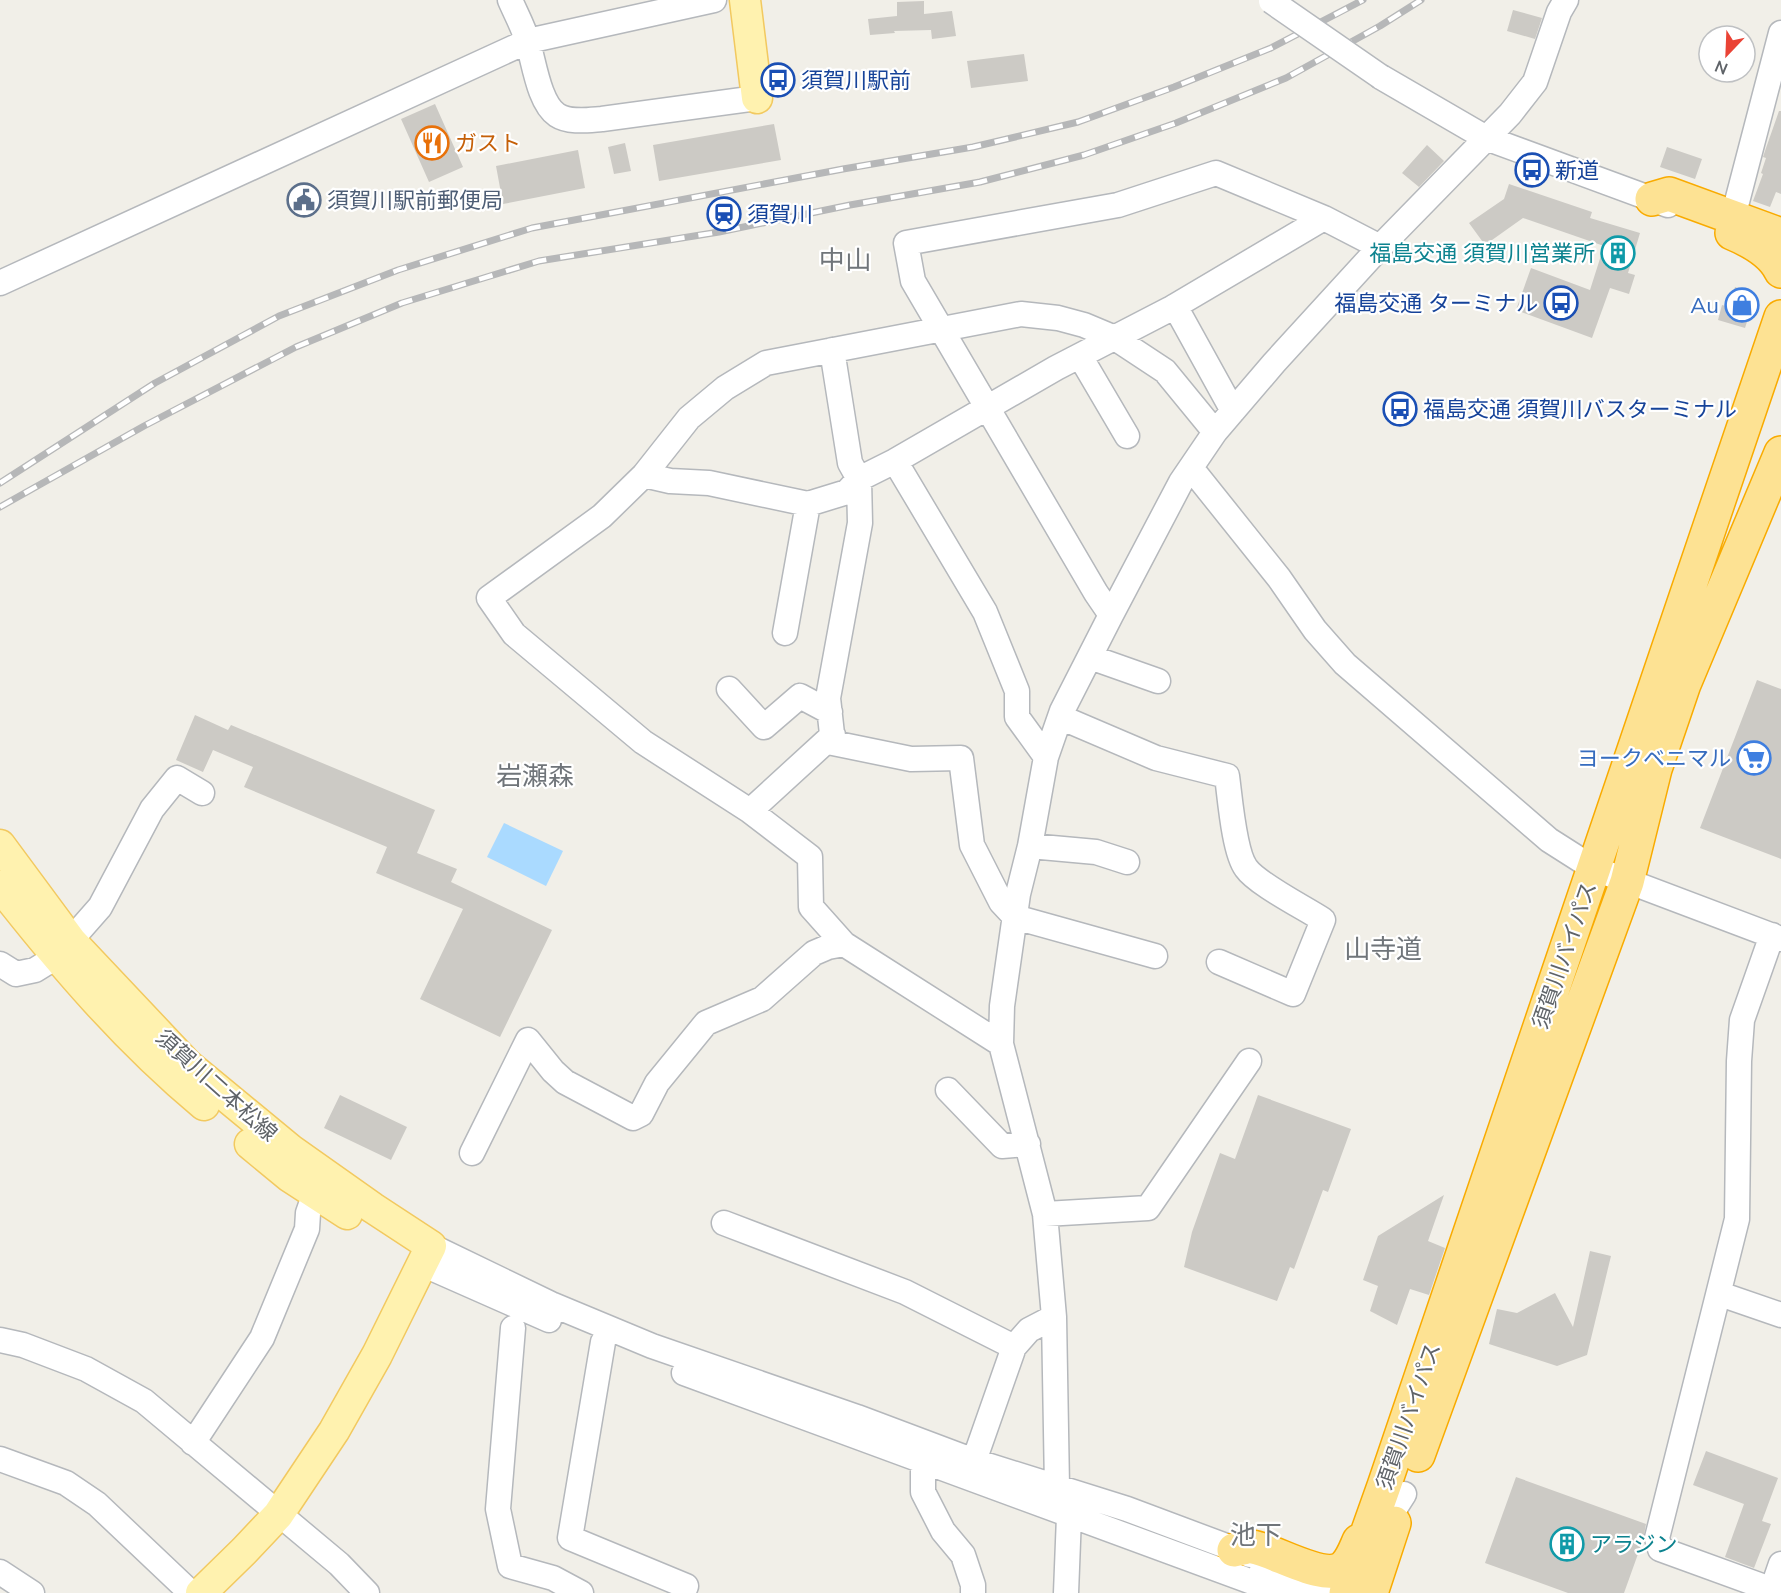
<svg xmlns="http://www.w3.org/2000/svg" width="1781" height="1593" font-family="Mulish,'Noto Sans JP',sans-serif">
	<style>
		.water { fill: #aadaff }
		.building { fill: #cccac5 }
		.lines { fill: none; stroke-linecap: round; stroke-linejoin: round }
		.minor-casing { stroke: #b5b8bc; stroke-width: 27 }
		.major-casing { stroke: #f2c960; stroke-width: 33 }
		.highway-casing { stroke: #f9ab00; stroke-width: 36 }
		.minor { stroke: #fff; stroke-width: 24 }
		.major { stroke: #fff2af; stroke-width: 30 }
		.highway { stroke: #fde293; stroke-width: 33 }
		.rail-casing { stroke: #b6b7b8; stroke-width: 7 }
		.rail { stroke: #fff; stroke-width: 4.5; stroke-dasharray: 14; stroke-linecap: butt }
		.minor-bridge-casing { stroke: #b5b8bc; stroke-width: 27; stroke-linecap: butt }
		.minor-bridge { stroke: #fff; stroke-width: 24 }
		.labels { text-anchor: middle; stroke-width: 4.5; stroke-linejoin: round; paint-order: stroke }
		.transit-label { font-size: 22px; fill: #164399; stroke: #fff; text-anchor: start }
		.food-label { font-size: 22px; fill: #c56008; stroke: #fff; text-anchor: start }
		.service-label { font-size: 22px; fill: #4e5e75; stroke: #fff; text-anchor: start }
		.culture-label { font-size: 22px; fill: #0d838f; stroke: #fff; text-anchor: end }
		.shop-label { font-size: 22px; fill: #366cbe; stroke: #fff; text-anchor: end }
		.street-label { font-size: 22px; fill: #5f6368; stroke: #fff }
		.quarter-label { font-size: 26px; fill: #70757a; stroke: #fff }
	</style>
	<rect width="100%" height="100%" fill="#f1efe8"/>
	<path class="water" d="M504,823L563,851L546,886L487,857Z"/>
	<path class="building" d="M924,1V14L952,11L956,36L932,39L931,30L894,31L895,33L870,35L868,19L897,16V2Z
		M1513,10L1542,18L1535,39L1507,31Z
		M1024,54L1028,81L971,88L967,61Z
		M435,104L463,167L429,182L401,119Z
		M1779,111H1781V194L1776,192L1770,207L1753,201L1763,174L1761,173L1766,158L1763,157L1766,148Z
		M774,124L781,160L659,181L653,145Z
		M625,143L631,171L614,174L608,147Z
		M1427,145L1444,161L1419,187L1402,173Z
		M1667,147L1702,159L1695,179L1660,167Z
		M578,150L585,188L503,204L496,166Z
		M1509,184L1592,212L1590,218L1640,233L1628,273L1635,275L1629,294L1610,288L1592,338L1516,310L1531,268L1590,290L1604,246L1523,218L1485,245L1469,223L1504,199Z
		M1735,287L1756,294L1745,328L1718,320L1722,305L1729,307Z
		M1757,680L1781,689V859L1700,828Z
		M195,715L228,730L231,725L435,810L417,853L457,869L451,882L552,930L500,1037L420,999L463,909L376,873L387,847L244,787L253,767L213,750L203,772L176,760Z
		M340,1095L407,1127L391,1160L324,1128Z
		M1258,1095L1351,1129L1328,1192L1323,1190L1294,1269L1290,1267L1277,1301L1184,1267L1192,1232L1220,1153L1235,1159Z
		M1444,1195L1428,1241L1445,1248L1429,1295L1410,1289L1397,1325L1370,1311L1378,1286L1363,1280L1378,1236Z
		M1590,1251L1611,1256L1587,1355L1557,1366L1489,1344L1497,1309L1517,1313L1555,1293L1573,1327Z
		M1706,1451L1778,1478L1762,1521L1771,1524L1754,1568L1725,1557L1744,1504L1693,1485Z
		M1516,1477L1646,1524L1643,1540L1624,1593H1568L1485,1563Z"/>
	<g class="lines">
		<g class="minor-casing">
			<path id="minor" d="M510,0C516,14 524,28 528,43C534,62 539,103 557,115C569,123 588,120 602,119L757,98
				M1381,77L1486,138L1668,205
				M1733,217L1781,33
				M0,283L528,41L714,0
				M1175,306L1233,411
				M832,350L850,463L859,479L860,523L828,698L833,743L911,759L961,758L972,845L1001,902L1015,917L1155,956
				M1080,356L1127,436
				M895,461L985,612L1017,691V717L1046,757
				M1191,468L1279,578L1315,630L1345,664L1549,840L1593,868L1781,939
				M644,475L670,481L709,483L808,504L847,492L859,479L895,461L1056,368L1170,309L1324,218
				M1111,615L1096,593L913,281L906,243L1118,205L1216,173L1324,218L1380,247
				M785,633L808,504
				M1090,657L1158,681
				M729,689L764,727L800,696L830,712
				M1060,717L1156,758L1227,776C1230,798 1234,852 1246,868C1257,884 1305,908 1323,920L1293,994L1219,962
				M833,735L750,811L643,742L514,634L489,598L602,516L644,475L689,418L725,388L766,363L1021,314L1058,318L1084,325L1115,338L1165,371L1215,432
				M750,811L810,857L811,907L844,944L1001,1044
				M1030,846L1096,852L1127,862
				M1772,935L1742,1020L1739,1061L1737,1219L1657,1538L1660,1549L1781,1593
				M0,964L16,974L35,970L56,957L100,907L152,809L177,778L202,793
				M948,1090L1002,1146L1028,1144
				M472,1153L528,1040L553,1071L565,1082L633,1118L641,1114L657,1083L706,1023L762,999L814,953L828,947L844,944
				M1045,1214L1148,1208L1249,1061
				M724,1223L905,1292L1014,1347
				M431,1246L551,1304L652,1346L857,1417L974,1461L1127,1509L1250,1555
				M422,1264L549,1320
				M1720,1294L1781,1315
				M513,1328L498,1509L510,1566L553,1578L581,1593
				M0,1340L23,1345L86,1369L144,1401L339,1564L367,1593
				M603,1342L570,1538L686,1586L683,1593
				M684,1373L1282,1593
				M193,1443L262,1338L307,1229L308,1213L315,1193
				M0,1459L66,1483L97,1504L191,1593
				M923,1461V1492L943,1531L963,1555L973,1585V1593
				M974,1461L1014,1347L1029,1330L1054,1317
				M1380,1536L1383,1527L1404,1494
				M1262,1570L1327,1593
				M0,1572L32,1593
				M1066,1593L1069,1516L1057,1487L1054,1317L1045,1214L1001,1044L1002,1006L1018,894L1030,846L1046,757L1062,711L1111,615L1181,482L1215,432L1274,363L1380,247L1510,114L1535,82L1559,12L1566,0
				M1771,1593L1781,1564"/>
		</g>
		<g class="major-casing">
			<path id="major" d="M745,0L757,98
				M0,845L71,941L188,1065L291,1150L373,1208L431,1246L377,1355L334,1431L278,1515L244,1551L201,1593
				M0,886C62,965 127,1041 204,1105
				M250,1144L290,1177L347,1214"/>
		</g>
		<g class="highway-casing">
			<path id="highway" d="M1652,199L1669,194L1781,235
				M1732,233C1751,241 1772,252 1781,271
				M1418,1455L1627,882L1655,769L1684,684L1781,453
				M1234,1550C1240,1549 1247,1546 1252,1547C1275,1550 1326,1584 1345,1566C1352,1559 1355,1550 1359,1541
				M1346,1593L1384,1486L1781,317
				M1371,1593L1394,1523"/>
		</g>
		<use href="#minor" class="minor"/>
		<use href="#major" class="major"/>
		<use href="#highway" class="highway"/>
		<g class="rail-casing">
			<path id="rail" d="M0,483L155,383L279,316L398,270L532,228L843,169L973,147L1078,122L1174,87L1271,48L1363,0
				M0,507L144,426L296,347L402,303L539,261L719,232L850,205L980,182L1084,155L1176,123L1286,78L1380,26L1421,0"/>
		</g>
		<use href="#rail" class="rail"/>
		<g class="minor-bridge-casing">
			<path id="minor-bridge" d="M1271,1L1381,77"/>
		</g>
		<use href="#minor-bridge" class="minor-bridge"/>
	</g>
	<defs>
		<g id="bus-ring" transform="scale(1.725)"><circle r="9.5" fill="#fff" stroke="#1a4fb4" stroke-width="1.5"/><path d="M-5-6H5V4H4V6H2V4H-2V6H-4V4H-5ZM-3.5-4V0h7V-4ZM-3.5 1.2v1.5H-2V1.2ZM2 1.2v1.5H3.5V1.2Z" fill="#1a4fb4"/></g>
		<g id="restaurant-ring" transform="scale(1.725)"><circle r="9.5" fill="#fff" stroke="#e8710a" stroke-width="1.5"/><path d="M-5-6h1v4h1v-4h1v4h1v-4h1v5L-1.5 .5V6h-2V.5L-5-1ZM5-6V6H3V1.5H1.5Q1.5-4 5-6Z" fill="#e8710a"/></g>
		<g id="civic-ring" transform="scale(1.725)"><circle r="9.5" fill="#fff" stroke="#5c6f8a" stroke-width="1.5"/><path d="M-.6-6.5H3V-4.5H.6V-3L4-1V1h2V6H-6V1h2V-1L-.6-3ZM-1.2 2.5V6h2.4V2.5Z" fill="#5c6f8a"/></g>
		<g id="station-ring" transform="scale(1.725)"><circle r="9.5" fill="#fff" stroke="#1a4fb4" stroke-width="1.5"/><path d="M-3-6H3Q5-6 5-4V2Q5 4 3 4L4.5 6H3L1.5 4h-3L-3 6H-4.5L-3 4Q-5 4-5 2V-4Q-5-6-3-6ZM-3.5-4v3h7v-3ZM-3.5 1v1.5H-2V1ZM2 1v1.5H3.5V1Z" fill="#1a4fb4"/></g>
		<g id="building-ring" transform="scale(1.725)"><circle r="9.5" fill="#fff" stroke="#0f9aa8" stroke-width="1.5"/><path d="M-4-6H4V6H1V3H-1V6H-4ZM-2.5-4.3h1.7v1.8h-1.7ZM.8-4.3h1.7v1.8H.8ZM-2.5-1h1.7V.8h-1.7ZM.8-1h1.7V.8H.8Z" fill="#0f9aa8"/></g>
		<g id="shop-ring" transform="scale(1.725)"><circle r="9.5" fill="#fff" stroke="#3f7fe0" stroke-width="1.5"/><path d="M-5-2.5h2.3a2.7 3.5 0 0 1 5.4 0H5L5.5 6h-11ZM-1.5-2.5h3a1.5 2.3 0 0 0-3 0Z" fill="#3f7fe0"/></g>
		<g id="supermarket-ring" transform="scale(1.725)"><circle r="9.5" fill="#fff" stroke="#3f7fe0" stroke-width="1.5"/><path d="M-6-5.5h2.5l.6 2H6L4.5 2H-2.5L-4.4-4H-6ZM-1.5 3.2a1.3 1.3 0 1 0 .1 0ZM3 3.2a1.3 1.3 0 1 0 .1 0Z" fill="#3f7fe0"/></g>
	</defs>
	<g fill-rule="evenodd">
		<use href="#bus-ring" x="778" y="80"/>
		<use href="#restaurant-ring" x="432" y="143"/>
		<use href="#bus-ring" x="1532" y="170"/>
		<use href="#civic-ring" x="304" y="200"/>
		<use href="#station-ring" x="724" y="214"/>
		<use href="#building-ring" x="1618" y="253"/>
		<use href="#bus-ring" x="1561" y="303"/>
		<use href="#shop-ring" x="1742" y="305"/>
		<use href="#bus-ring" x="1400" y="409"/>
		<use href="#supermarket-ring" x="1754" y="758"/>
		<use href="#building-ring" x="1567" y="1544"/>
	</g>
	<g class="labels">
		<g class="transit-label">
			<text x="801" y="88">須賀川駅前</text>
			<text x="1555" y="178">新道</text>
			<text x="747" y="222">須賀川</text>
			<text x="1538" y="311" text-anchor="end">福島交通 ターミナル</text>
			<text x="1423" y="417">福島交通 須賀川バスターミナル</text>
		</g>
		<g class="food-label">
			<text x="455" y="151">ガスト</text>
		</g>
		<g class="service-label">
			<text x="327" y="208">須賀川駅前郵便局</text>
		</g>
		<g class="culture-label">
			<text x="1595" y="261">福島交通 須賀川営業所</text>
			<text x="1590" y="1552" text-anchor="start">アラジン</text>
		</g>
		<g class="shop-label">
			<text x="1719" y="313">Au</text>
			<text x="1731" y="766">ヨークベニマル</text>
		</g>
		<g class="street-label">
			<text transform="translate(1564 955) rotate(-71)" y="8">須賀川バイパス</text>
			<text transform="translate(217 1085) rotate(42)" y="8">須賀川二本松線</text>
			<text transform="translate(1408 1416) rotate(-71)" y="8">須賀川バイパス</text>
		</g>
		<g class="quarter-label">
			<text x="845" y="269">中山</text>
			<text x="535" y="785">岩瀬森</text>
			<text x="1383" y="958">山寺道</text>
			<text x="1256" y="1544">池下</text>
		</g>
	</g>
	<g transform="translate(1727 54) rotate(203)"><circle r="28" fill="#ffffff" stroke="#bfc1c3" stroke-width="1.5"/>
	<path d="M0-4.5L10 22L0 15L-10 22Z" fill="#ea4335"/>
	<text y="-9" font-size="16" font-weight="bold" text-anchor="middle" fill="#5f6368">N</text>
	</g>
</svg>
